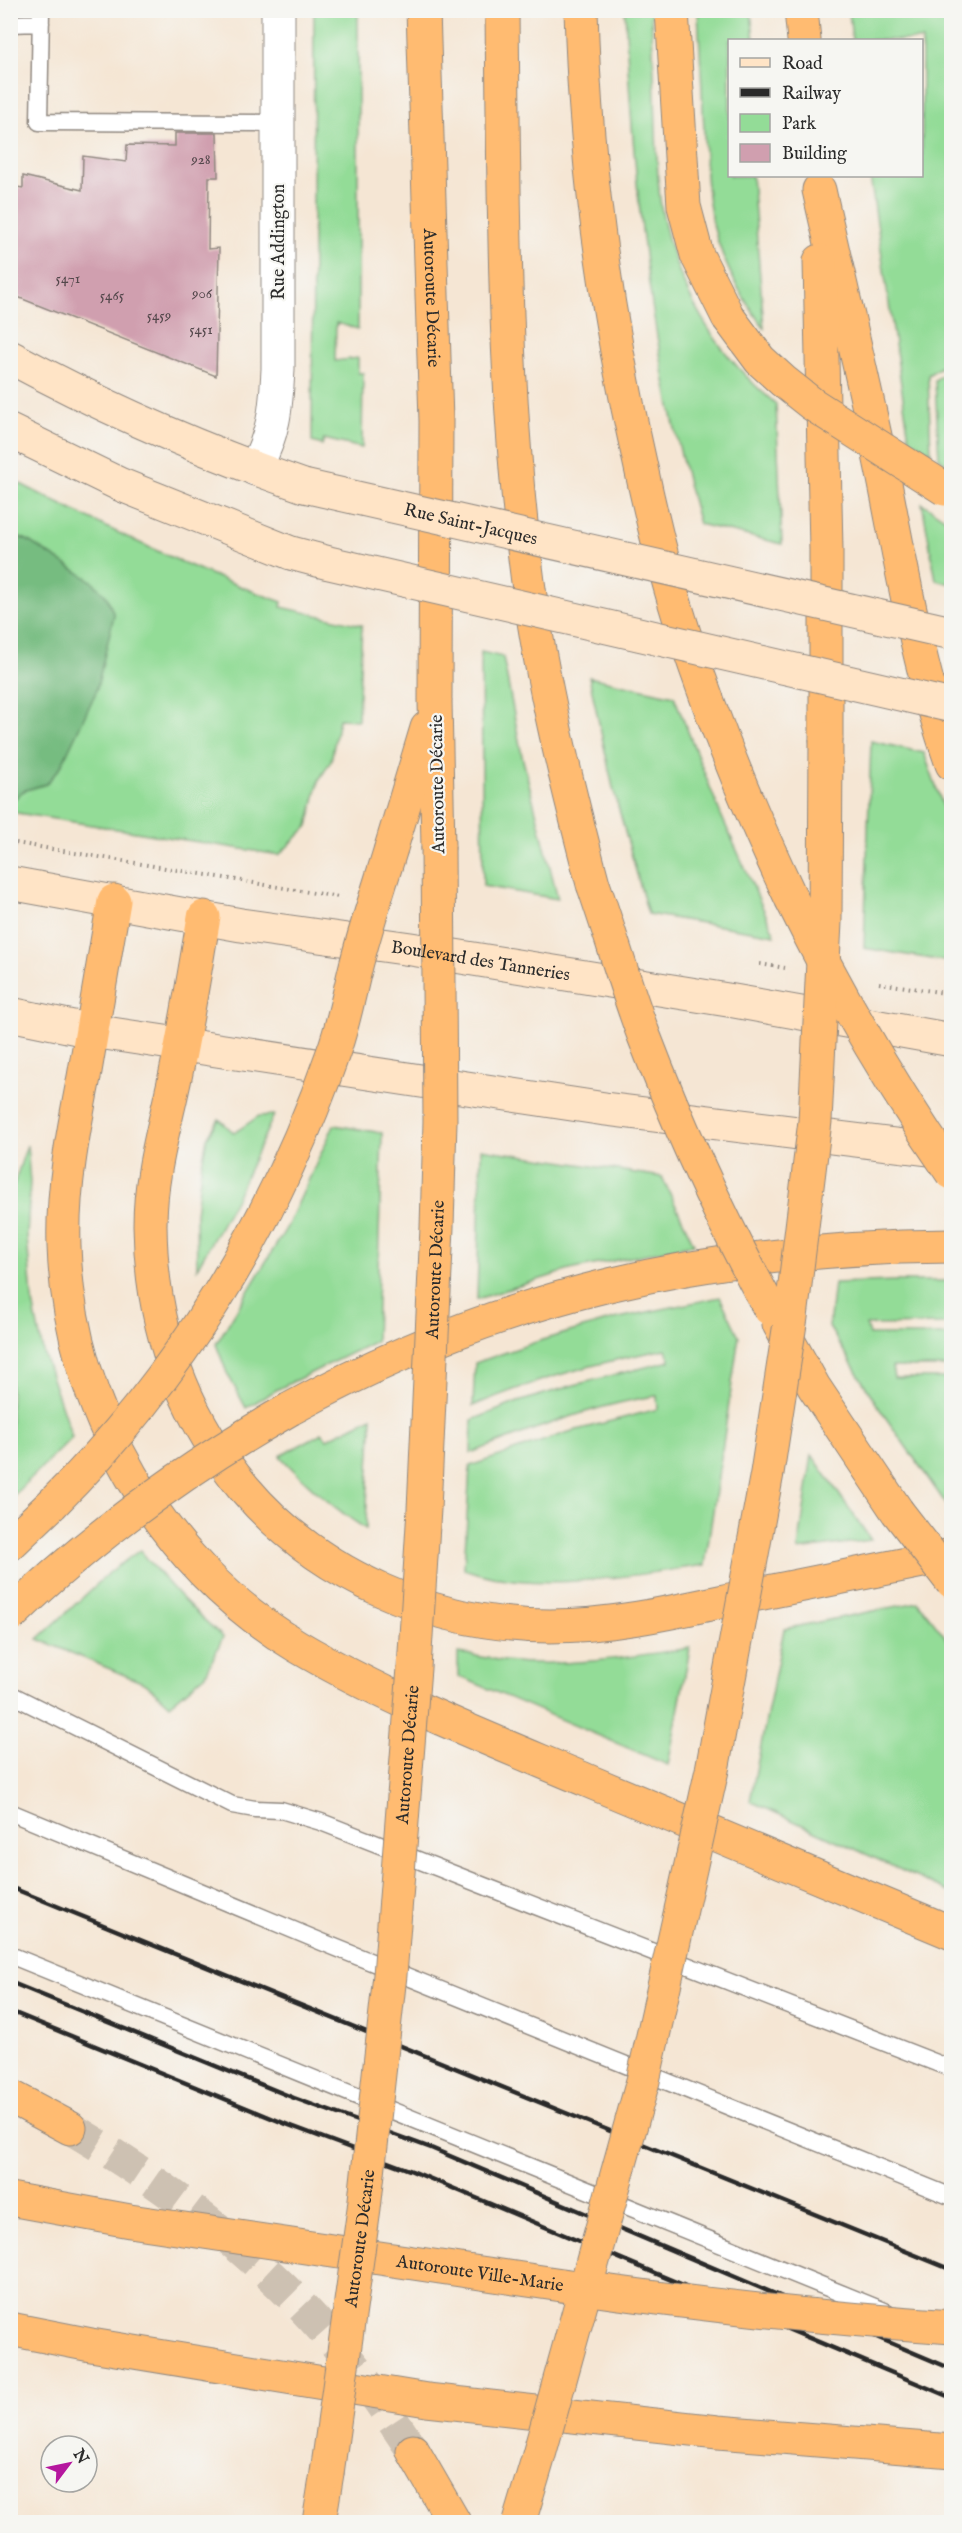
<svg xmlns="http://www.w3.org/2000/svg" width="962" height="2533" font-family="'IM FELL English',serif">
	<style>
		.green { fill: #93dc97; stroke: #5f8461; stroke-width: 1.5 }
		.forest { fill: #76bc80; stroke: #507456; stroke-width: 1.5 }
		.building { fill: #d09faf }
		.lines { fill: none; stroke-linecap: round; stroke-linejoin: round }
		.motorway-tunnel { stroke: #cdc1b2; stroke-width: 33; stroke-dasharray: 33 16; stroke-linecap: butt }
		.service-casing { stroke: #908880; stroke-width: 19 }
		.minor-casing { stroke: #908880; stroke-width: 35 }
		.secondary-casing { stroke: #908880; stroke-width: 35 }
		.trunk-casing { stroke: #908880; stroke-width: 35 }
		.motorway-casing { stroke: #908880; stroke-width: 35 }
		.path { stroke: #908880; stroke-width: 4; stroke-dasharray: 1.5 4.5; stroke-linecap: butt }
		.service { stroke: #fff; stroke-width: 16 }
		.minor { stroke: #fff; stroke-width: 33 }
		.secondary { stroke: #ffe4c6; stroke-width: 33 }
		.trunk { stroke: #ffbb71; stroke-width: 33 }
		.motorway { stroke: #ffbb71; stroke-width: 33 }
		.rail { stroke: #2b2b2b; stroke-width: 4.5 }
		.secondary-bridge-casing { stroke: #908880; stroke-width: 35; stroke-linecap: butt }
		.motorway-bridge-casing { stroke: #908880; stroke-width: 35; stroke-linecap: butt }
		.secondary-bridge { stroke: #ffe4c6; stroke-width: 33 }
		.motorway-bridge { stroke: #ffbb71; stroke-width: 33 }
		.labels { text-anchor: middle; stroke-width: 4.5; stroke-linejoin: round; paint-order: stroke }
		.number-label { font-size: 15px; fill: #54484c }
		.street-label { font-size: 18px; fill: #2b2b2b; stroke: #f6f6f2 }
	</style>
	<rect width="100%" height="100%" fill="#f6f6f2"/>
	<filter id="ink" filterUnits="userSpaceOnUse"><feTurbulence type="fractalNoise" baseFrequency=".0167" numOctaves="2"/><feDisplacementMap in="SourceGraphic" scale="12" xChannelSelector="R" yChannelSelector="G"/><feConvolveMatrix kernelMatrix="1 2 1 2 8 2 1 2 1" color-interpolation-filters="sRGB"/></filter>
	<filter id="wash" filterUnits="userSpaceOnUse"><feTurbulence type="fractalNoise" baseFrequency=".008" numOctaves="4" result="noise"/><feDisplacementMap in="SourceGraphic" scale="24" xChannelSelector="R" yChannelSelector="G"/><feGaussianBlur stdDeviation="1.35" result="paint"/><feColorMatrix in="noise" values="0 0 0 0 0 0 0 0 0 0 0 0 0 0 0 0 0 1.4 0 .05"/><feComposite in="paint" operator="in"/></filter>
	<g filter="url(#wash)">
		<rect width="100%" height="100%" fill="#f5e6d4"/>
		<path class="green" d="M314,11H358V329L336,323L335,361L358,358V373H363L362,448L324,439L322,445L312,442Z
			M625,11H651C653,50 655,90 656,129C657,157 657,185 662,212C677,289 716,354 776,404L782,544L699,524C651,357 633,184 625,11Z
			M698,11H751L754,40H730V176H752L764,328C744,301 727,271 717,239C706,204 705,166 704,130C702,90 700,50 698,11Z
			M849,11H951L952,360L928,375L931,453L909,438L870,176H922V40H852Z
			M951,369V467L939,458L935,380Z
			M11,479C98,524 189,569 282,602L281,607L362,625L358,720L339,719L331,761L319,780L308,826L279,855L11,812L10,802L23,791L46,784L27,540L11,534Z
			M922,503L947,520L948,530L951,537V584L936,580Z
			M481,652L503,657L522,756L558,899L483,886Z
			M589,677L674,696L721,815L775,935L648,914L613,788Z
			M871,741L924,753L951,829V962L864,948Z
			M274,1115L236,1198L197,1268L196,1214L201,1168L207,1138L219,1119L234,1133L259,1116Z
			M334,1125L382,1133L376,1341L278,1389L246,1408L227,1373L216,1344L287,1227Z
			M27,1145L30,1182L27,1237L32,1298L43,1352L72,1437L11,1498L10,1196Z
			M481,1149L662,1177L694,1244L570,1270L477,1299Z
			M895,1281H951V1324L866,1325L869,1335H951V1367H892L894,1378H951V1511L879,1408L829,1327L834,1283Z
			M720,1297L739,1336L705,1565C633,1575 534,1595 464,1569L470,1466L569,1432L658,1409L657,1396C599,1403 526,1432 471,1453L472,1420L518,1402L574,1385L670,1361L666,1349C600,1362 535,1379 473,1406L475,1363L542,1340L614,1319Z
			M372,1417L366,1521V1529C333,1508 307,1485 280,1456L322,1433L327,1439Z
			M812,1455L871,1540L798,1550Z
			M140,1550C165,1582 192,1610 223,1637L206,1674L169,1705L146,1684L38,1639L110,1572Z
			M918,1602L951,1644V1893L750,1801L784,1629Z
			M690,1648L668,1765L458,1676V1653C474,1655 489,1659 504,1661C566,1668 629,1657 690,1648Z"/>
		<path class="forest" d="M11,534L27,540L92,581L107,597L114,615L96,692L60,768L46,784L23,791L11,802Z"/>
		<g id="blocks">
			<path class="building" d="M175,133H217L218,177H209L208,249L219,248L216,376L10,294V186L23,188V176L82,190L83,156L126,162L127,145L175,146Z"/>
		</g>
	</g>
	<g filter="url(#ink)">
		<use href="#blocks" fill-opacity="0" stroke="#908880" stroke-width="1.5"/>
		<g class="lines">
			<path class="motorway-tunnel" d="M70,2128C177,2191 279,2270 355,2368C376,2395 394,2423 413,2451"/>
			<g class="service-casing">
				<path id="service" d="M41,10L39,122L277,123
					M10,24L41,23
					M10,1694L232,1805L255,1809L281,1810L321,1822L952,2069
					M10,1812L322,1942L952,2197
					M10,1955L887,2312"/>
			</g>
			<g class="minor-casing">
				<path id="minor" d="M255,469C274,432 276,410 278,369V10"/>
			</g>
			<g class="secondary-casing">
				<g id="secondary">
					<path d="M10,357C105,408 202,451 304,486"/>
					<path d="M10,431L119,484L291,553"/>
					<path id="s1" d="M10,883L241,925L411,949L734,1001L952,1040"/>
					<path d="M10,1014L92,1031L605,1109L952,1152"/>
				</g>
			</g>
			<g class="trunk-casing">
				<path id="trunk" d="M114,901C104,960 94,1018 84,1077C73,1132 62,1190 64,1246C69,1406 160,1565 297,1646C389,1700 489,1739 586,1780C708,1831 830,1883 952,1933
					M204,917C194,975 185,1034 172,1091C162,1136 150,1179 150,1225C151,1324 180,1411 244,1488C319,1577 435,1626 550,1626C613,1626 677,1611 738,1598C809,1584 880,1569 952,1555"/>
			</g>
			<g class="motorway-casing">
				<g id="motorway">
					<path id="s2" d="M423,10L436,421L435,701L438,847"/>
					<path d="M502,10C504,201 503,393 528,582C542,684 567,785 593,884"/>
					<path d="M581,10C585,163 606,315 640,463C652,520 666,577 684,633C714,724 750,812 791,898"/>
					<path d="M672,10L684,206L697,255L728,317"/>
					<path d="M801,10L804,40"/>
					<path d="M819,190C842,294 869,399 889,504C906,592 922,679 952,764"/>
					<path d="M820,261L826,550V739"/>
					<path d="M391,848L427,728"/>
					<path d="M779,1324L814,1387L897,1511"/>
					<path d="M290,1409C503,1293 710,1248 952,1246"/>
					<path d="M10,1544L52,1504"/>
					<path d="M10,2096L70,2128"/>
					<path id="s3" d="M10,2199L130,2221L562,2285"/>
					<path d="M10,2329L91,2345L427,2400L718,2432L952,2451"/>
					<path d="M413,2451L454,2522"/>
					<path d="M319,2522L327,2473"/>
				</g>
			</g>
			<path class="path" d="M10,842L338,897
				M760,964L785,968
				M879,983L952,994"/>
			<use href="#service" class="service"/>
			<use href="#minor" class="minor"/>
			<use href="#secondary" class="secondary"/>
			<use href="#trunk" class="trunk"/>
			<use href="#motorway" class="motorway"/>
			<path class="rail" d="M10,1887L952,2270
				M10,1982L294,2098L431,2148L952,2369
				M10,2011L286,2124L412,2171L952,2398"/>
			<g class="secondary-bridge-casing">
				<g id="secondary-bridge">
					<path id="s4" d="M304,486L952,633"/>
					<path d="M291,553L329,563L952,706"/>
				</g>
			</g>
			<g class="motorway-bridge-casing">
				<g id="motorway-bridge">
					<path d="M728,317L760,360L783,381L812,404L945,489"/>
					<path d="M593,884C611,935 625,986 644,1036C680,1130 722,1221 770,1309"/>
					<path d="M791,898C838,994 891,1085 952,1173"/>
					<path d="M52,1504C180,1377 274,1223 333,1053C343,1026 348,998 355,970C365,929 379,888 391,848"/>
					<path d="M897,1511L952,1582"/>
					<path d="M10,1616C94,1534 189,1467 290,1409"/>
					<path d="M562,2285C691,2304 821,2318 952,2327"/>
					<path id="s5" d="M327,2473L364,2209L390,1975L414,1668L424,1509L437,1227L440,1121L438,847"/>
					<path d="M519,2522L537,2462L643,2081L712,1770L767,1473L791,1317L815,1121L825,922L826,739"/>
				</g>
			</g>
			<use href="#secondary-bridge" class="secondary-bridge"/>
			<use href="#motorway-bridge" class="motorway-bridge"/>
		</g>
	</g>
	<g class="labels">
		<g class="number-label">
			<text x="201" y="164">928</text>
			<text x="68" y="283">5471</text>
			<text x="202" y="298">906</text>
			<text x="112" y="300">5465</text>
			<text x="159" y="320">5459</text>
			<text x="201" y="334">5451</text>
		</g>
		<g class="street-label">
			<text transform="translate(278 242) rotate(-90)" y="6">Rue Addington</text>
			<text dy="6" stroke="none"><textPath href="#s2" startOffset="288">Autoroute Décarie</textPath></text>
			<text dy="6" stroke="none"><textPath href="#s4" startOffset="171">Rue Saint-Jacques</textPath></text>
			<text transform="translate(437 784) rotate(-91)" y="6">Autoroute Décarie</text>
			<text dy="6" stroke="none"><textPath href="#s1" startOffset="477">Boulevard des Tanneries</textPath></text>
			<text dy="6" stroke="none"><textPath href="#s5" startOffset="1209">Autoroute Décarie</textPath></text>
			<text dy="6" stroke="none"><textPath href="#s5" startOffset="723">Autoroute Décarie</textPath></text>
			<text dy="6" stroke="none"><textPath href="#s5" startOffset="237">Autoroute Décarie</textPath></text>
			<text dy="6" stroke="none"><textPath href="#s3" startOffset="476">Autoroute Ville-Marie</textPath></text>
		</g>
	</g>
	<rect width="962" height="2533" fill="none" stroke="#f6f6f2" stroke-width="36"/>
	<rect x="728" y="39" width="195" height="138" fill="#f6f6f2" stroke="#a5a5a2" stroke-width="1.5"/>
	<rect x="740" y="58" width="30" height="9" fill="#ffe4c6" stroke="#a5a5a2" stroke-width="1.5"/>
	<text x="782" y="69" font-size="18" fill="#2b2b2b">Road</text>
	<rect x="740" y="88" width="30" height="9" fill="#2b2b2b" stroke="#a5a5a2" stroke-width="1.5"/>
	<text x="782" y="99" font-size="18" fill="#2b2b2b">Railway</text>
	<rect x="740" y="114" width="30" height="18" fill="#93dc97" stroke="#a5a5a2" stroke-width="1.5"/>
	<text x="782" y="129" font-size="18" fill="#2b2b2b">Park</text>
	<rect x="740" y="144" width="30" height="18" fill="#d09faf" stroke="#a5a5a2" stroke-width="1.5"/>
	<text x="782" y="159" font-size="18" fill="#2b2b2b">Building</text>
	<g transform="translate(69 2464) rotate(58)"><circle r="28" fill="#f6f6f2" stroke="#a5a5a2" stroke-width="1.5"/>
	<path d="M0-4.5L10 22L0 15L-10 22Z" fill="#b5179e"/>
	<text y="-9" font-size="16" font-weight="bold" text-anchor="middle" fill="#2b2b2b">N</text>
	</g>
</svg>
